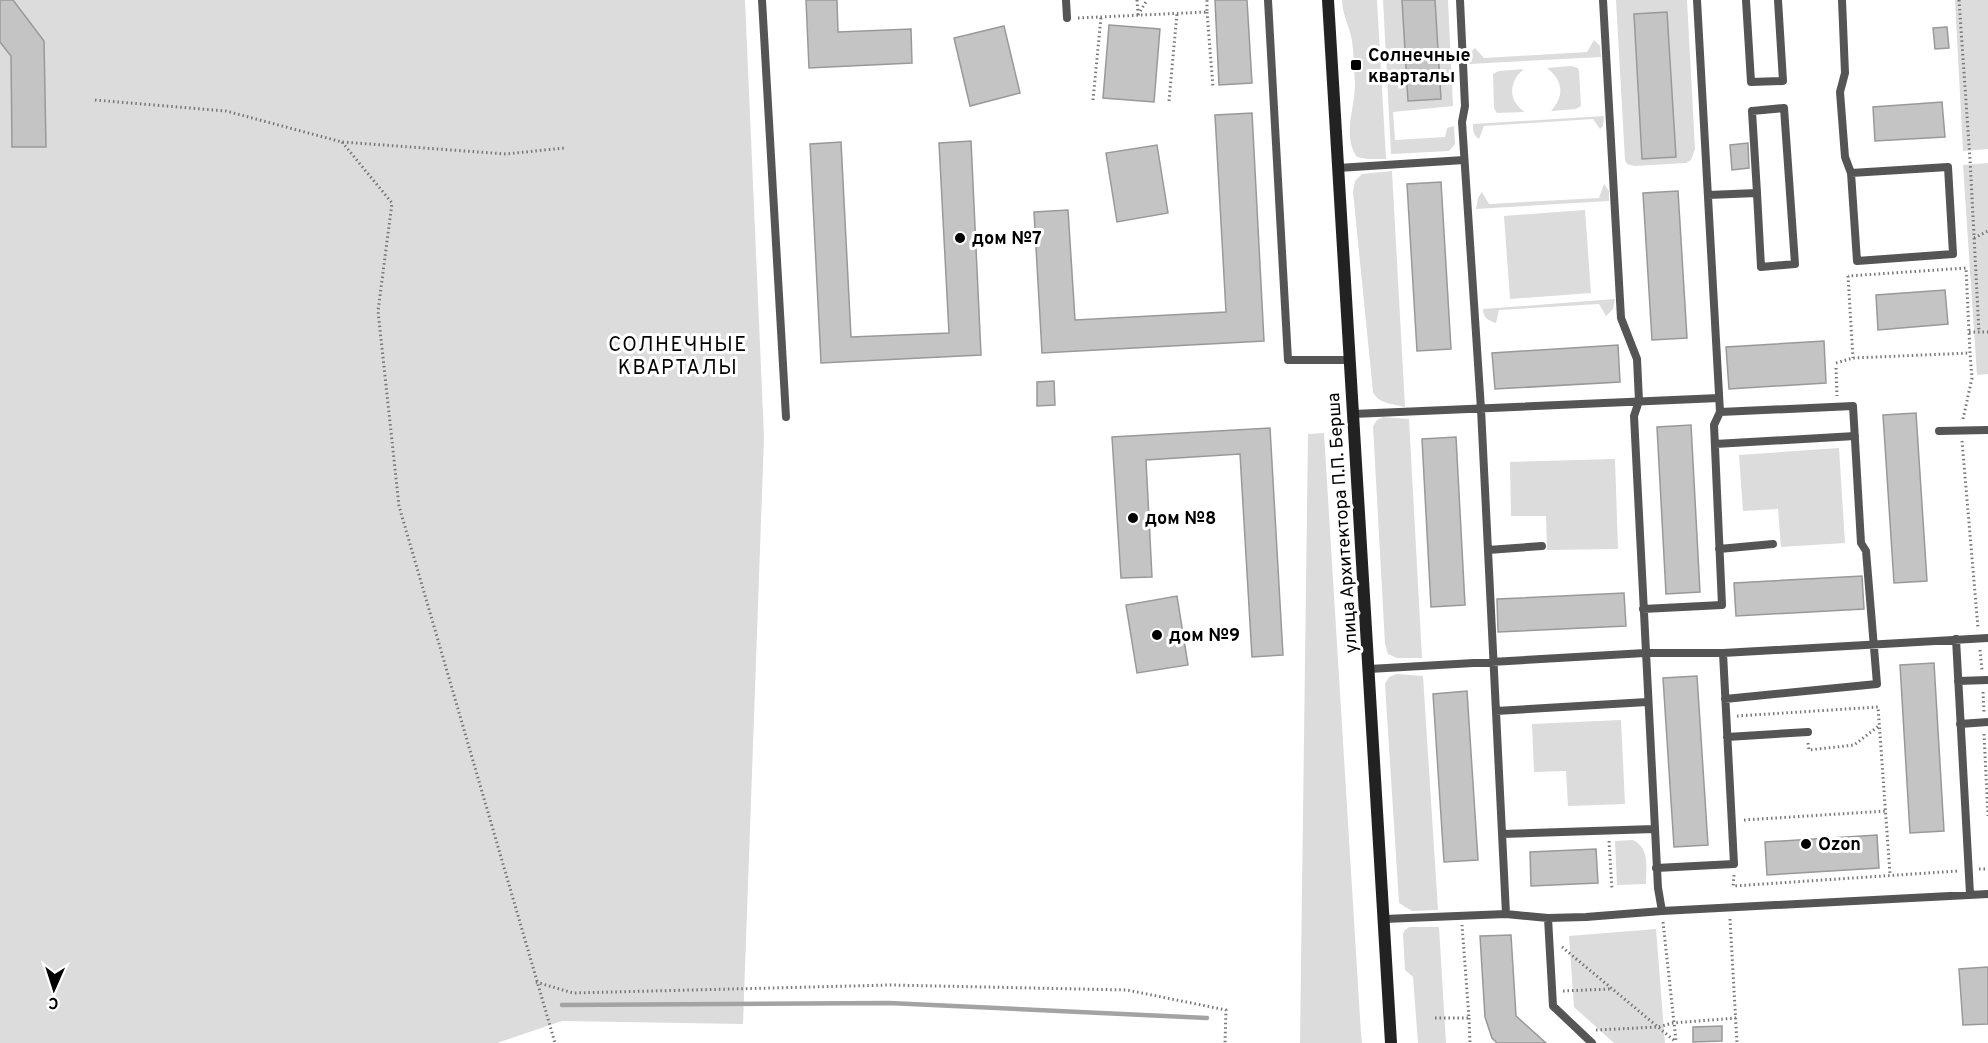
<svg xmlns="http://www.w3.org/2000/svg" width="1988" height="1043" font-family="Overpass,sans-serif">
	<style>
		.green { fill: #dcdcdc; fill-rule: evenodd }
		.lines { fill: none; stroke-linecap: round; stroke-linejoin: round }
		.stream { stroke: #a3a3a3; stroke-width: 4.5 }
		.building { fill: #c4c4c4; stroke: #999; stroke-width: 1.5 }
		.path { stroke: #777; stroke-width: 3; stroke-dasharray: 1.5 3; stroke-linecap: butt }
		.lane { stroke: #555; stroke-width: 8 }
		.secondary { stroke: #222; stroke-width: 12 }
		.poi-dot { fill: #000; stroke: #fff; stroke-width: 2 }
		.labels { text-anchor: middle; stroke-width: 6; stroke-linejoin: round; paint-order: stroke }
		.poi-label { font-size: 18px; font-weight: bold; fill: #000; stroke: #fff; text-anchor: start }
		.street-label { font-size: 18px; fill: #000; stroke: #fff }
		.neighbourhood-label { font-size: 20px; letter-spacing: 1.5px; fill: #000; stroke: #fff }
	</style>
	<rect width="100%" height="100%" fill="#fff"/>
	<path class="green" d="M0,0H745L764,437L743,1024L562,1021L497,1043H0Z
		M1342,0H1377L1386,159H1368L1357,157C1342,136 1355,108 1355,84C1354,70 1354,55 1352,41C1350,27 1342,14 1342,0Z
		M1383,0H1402L1408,101L1441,99L1435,0H1448L1453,106L1393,112L1395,140L1445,137L1447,128L1454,126L1455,144L1449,151L1391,154Z
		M1616,0H1687L1695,149L1691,160L1686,163L1634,166L1627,164L1625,160ZM1667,12L1676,156L1642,158L1634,14Z
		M1955,0H1988V149L1963,151Z
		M1594,40L1600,46L1601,57L1469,64L1471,52L1475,48L1484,58L1587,52Z
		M1571,66L1578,68L1579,71L1581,106L1576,109L1551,111C1565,96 1563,80 1547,68Z
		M1524,69C1508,82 1508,101 1525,112L1497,113L1494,108L1493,74L1499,71Z
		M1604,116L1603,126L1600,129L1593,119L1484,126L1479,139C1473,135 1473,131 1473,124Z
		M1988,163V374L1977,375L1963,165Z
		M1392,171L1405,407C1394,404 1378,404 1373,392L1353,192L1355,181L1362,174Z
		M1604,184L1609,191V201L1476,209L1478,198L1482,192L1489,204L1599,198Z
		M1585,210L1591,293L1510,299L1504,216Z
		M1615,299L1613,309L1606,316L1599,304L1499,310L1496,323C1488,321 1483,317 1483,309Z
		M1383,417L1409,419L1422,658H1397L1388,654L1385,644L1373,426L1377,420Z
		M1324,433L1361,1034L1362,1043H1300L1308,434Z
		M1839,448L1845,543L1781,547L1778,509L1743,511L1739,455Z
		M1615,459L1618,549L1547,550L1546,516H1511L1510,462Z
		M1396,674L1423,676L1438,910L1412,911L1399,903L1385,684L1389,677Z
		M1621,720L1625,804L1568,806L1566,771L1534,772L1532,724Z
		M1633,840C1650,848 1646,867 1646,884L1617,885L1615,841Z
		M1409,927H1439L1446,1043H1418L1413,977L1405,970L1403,935L1404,931Z
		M1656,929L1665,1043H1614L1574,1007L1569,936Z"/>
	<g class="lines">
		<path class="stream" d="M562,1005L889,1003L1207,1018"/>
	</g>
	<path class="building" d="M0,0H13L44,41L46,147H12L11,56L0,42Z
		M806,0H837L838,32L911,29L912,63L809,68Z
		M1215,0H1247L1252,83L1219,85Z
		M1402,0H1435L1441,99L1408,101Z
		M1667,12L1676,157L1642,159L1634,14Z
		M1109,25L1160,29L1154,102L1103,98Z
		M1004,26L1020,93L970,106L954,38Z
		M1947,27L1949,48L1935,49L1933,28Z
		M1942,102L1945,137L1875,141L1873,107Z
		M1252,113L1264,341L1042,353L1034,212L1068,210L1075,320L1226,312L1215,115Z
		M971,141L981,355L821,363L810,144L841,142L851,337L949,333L939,143Z
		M1748,143L1749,168L1732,170L1730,145Z
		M1157,145L1168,213L1117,222L1106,153Z
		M1441,182L1451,349L1417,351L1407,184Z
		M1678,191L1687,338L1652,340L1643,193Z
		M1945,290L1948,324L1878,330L1876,295Z
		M1824,341L1826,383L1729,389L1726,347Z
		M1618,345L1620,382L1495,389L1492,353Z
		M1054,381L1055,405L1037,406V382Z
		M1916,413L1927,581L1894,583L1883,415Z
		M1691,425L1700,592L1666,594L1657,427Z
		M1270,428L1283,655L1252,657L1240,454L1146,460L1152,577L1121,578L1112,437Z
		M1456,437L1465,605L1431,607L1422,439Z
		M1862,576L1864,609L1736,616L1734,583Z
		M1624,593L1626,626L1498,632L1497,599Z
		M1177,596L1188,665L1137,673L1126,605Z
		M1934,663L1944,831L1910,833L1900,665Z
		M1697,676L1708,845L1674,847L1663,678Z
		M1467,691L1478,860L1444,862L1433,694Z
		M1877,835L1879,868L1767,875L1765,842Z
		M1596,849L1598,883L1531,886L1530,852Z
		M1511,935L1516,1016L1546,1043H1497L1492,1038L1485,1017L1480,936Z
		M1988,967V1024L1963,1025L1959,969Z
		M1722,1026V1041L1693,1042V1027Z"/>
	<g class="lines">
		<path class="path" d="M1137,0L1138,14
			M1959,0L1970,159L1979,332
			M1207,12L1213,87
			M1138,15L1147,0
			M1078,18L1207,12V0
			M95,100L226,111L342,142L506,154L564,148
			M1093,100L1101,17
			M1169,101L1177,13
			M342,142L392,203L378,311L399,506L555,1043
			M1974,238L1988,231
			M1848,276L1853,358
			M1969,332H1988
			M1836,363L1853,358L1970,353L1966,268L1848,276
			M1836,368L1837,396
			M1963,419L1972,378L1970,353
			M1962,441L1978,628
			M1980,650L1982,670
			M1983,692L1984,712
			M1737,716L1878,707L1890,874
			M1984,734L1988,816
			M1808,743L1809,750L1854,745L1880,725
			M1744,820L1886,811
			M1609,841L1612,890
			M1979,869H1988
			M1734,875L1733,886L1958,871
			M1730,919L1737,1043
			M1663,922L1676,1041
			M1562,947L1676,1042
			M536,982L573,993L890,985L1127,990L1226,1010L1225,1043
			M1563,991L1610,989
			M1435,1018H1469L1462,925
			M1469,1018L1470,1043
			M1596,1030L1658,1027L1673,1023L1736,1018"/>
		<path class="lane" d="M762,0L786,417
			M1066,0L1067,18
			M1268,0L1288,360H1350
			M1460,0L1465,106L1462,122L1481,409L1506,914
			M1603,0L1621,318L1637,359L1639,401L1634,416L1658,888L1662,911
			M1746,0L1751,82L1783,81L1778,0
			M1842,0L1845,73L1840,92L1845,157L1851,173L1857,261L1953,254L1948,167L1851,173
			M1338,168L1464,160
			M1708,195L1757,193L1761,267L1795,264L1784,108L1752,111L1757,193
			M1720,412L1853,406L1861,543L1866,551L1877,684L1725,699
			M1353,414L1719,398
			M1939,431L1988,430
			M1715,444L1855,436
			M1719,549L1773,544
			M1488,550L1542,546
			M1643,609L1722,605L1714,425L1720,412L1697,0
			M1956,639L1970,894
			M1723,653L1988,638
			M1369,669L1645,653H1723L1734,864L1656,868
			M1958,681L1988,680
			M1496,711L1647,702
			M1960,724L1988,722
			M1727,737L1808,732
			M1502,834L1654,829
			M1548,918L1553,1006L1592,1043
			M1384,919L1506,914L1548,918L1586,917L1662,911L1988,894"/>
		<path class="secondary" d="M1328,0L1391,1043"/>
	</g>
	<g class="poi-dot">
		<rect x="1350" y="59" width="12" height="12" rx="3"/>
		<circle cx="960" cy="238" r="6"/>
		<circle cx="1133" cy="518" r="6"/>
		<circle cx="1157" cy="635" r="6"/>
		<circle cx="1806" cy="844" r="6"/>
	</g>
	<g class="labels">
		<g class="poi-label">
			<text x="1368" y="61">Солнечные<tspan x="1368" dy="21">кварталы</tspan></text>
			<text x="972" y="244">дом №7</text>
			<text x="1145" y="524">дом №8</text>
			<text x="1169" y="641">дом №9</text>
			<text x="1818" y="850">Ozon</text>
		</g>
		<g class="street-label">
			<text transform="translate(1342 523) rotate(-94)" y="6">улица Архитектора П.П. Берша</text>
		</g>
		<g class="neighbourhood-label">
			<text x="678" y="351">СОЛНЕЧНЫЕ<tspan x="678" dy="23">КВАРТАЛЫ</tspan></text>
		</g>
	</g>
	<g transform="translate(54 989) rotate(183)" stroke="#ffffff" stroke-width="4.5" paint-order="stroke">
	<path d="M0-4.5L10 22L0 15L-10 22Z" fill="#000000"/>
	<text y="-9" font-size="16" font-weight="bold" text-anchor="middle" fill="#000000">С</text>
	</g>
</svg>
